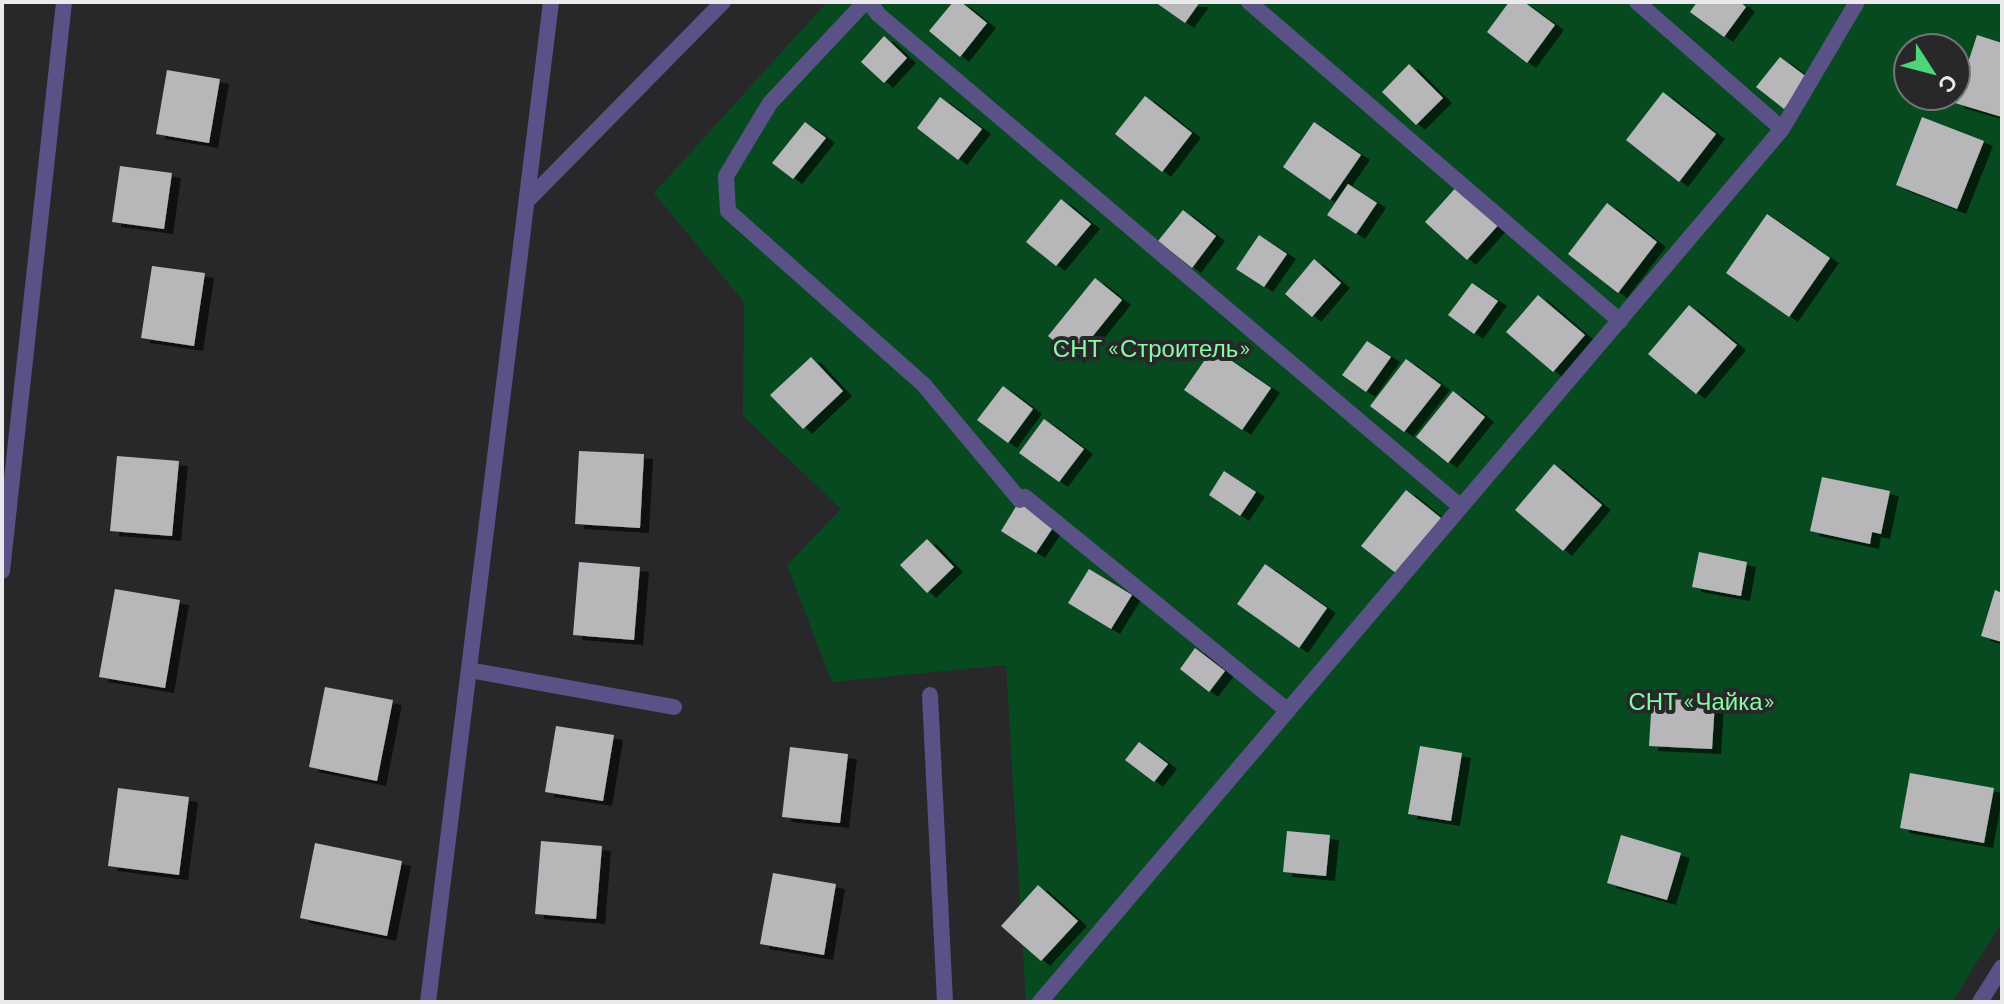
<svg xmlns="http://www.w3.org/2000/svg" width="2004" height="1004" font-family="Barlow,sans-serif">
	<style>
		.green { fill: #084a20; fill-rule: evenodd }
		.building { fill: #b7b7ba; filter: url(#shadow) }
		.lines { fill: none; stroke-linecap: round; stroke-linejoin: round }
		.lane { stroke: #5a5186; stroke-width: 16 }
		.labels { text-anchor: middle; stroke-width: 8; stroke-linejoin: round; paint-order: stroke }
		.park-label { font-size: 24px; fill: #87faa4; stroke: #28282b }
	</style>
	<defs>
		<filter id="shadow"><feDropShadow dx="9" dy="5" stdDeviation="0" flood-color="#0009"/></filter>
	</defs>
	<rect width="100%" height="100%" fill="#28282b"/>
	<path class="green" d="M827,2H2002V922L1952,1002H1026L1006,665L832,682L787,565L841,509L743,416L744,302L654,193ZM1908,48H1956V96H1908Z"/>
	<path class="building" d="M953,2H961L987,23L960,57L929,31Z
		M1155,2H1200L1185,23Z
		M1509,2H1524L1555,25L1527,63L1487,32Z
		M1697,2H1740L1746,7L1724,37L1690,12Z
		M1977,35L2002,43V117L1955,103Z
		M884,36L907,58L884,83L861,62Z
		M1780,57L1808,78L1784,109L1756,87Z
		M1409,64L1443,98L1416,125L1382,92Z
		M167,70L220,79L209,143L156,134Z
		M1663,92L1716,134L1679,182L1626,140Z
		M1145,96L1192,133L1162,172L1115,134Z
		M940,97L982,129L958,160L917,128Z
		M1922,117L1984,141L1957,209L1896,185Z
		M805,122L826,138L793,179L772,163Z
		M1314,122L1361,155L1330,200L1283,167Z
		M120,166L172,173L164,229L112,222Z
		M1348,184L1377,203L1356,234L1327,215Z
		M1459,184L1501,222L1467,260L1425,222Z
		M1061,199L1091,224L1056,266L1026,242Z
		M1607,203L1657,242L1618,293L1568,254Z
		M1183,210L1216,236L1192,268L1158,241Z
		M1767,214L1830,258L1789,317L1726,273Z
		M1259,235L1287,254L1264,287L1236,269Z
		M1314,259L1341,283L1312,317L1285,294Z
		M152,266L205,273L194,346L141,338Z
		M1095,278L1122,300L1075,358L1048,336Z
		M1472,283L1498,301L1474,334L1448,315Z
		M1538,295L1585,335L1553,372L1506,332Z
		M1689,305L1737,345L1696,394L1648,354Z
		M1367,341L1391,357L1366,392L1342,375Z
		M1213,348L1271,388L1242,430L1184,390Z
		M811,357L843,391L803,429L770,395Z
		M1406,359L1441,385L1404,432L1370,406Z
		M1003,386L1033,409L1008,443L977,420Z
		M1453,391L1485,417L1448,463L1416,437Z
		M1044,419L1084,449L1059,482L1019,453Z
		M579,451L644,454L640,528L575,524Z
		M117,456L179,461L172,536L110,531Z
		M1554,464L1602,505L1563,551L1515,510Z
		M1224,471L1256,492L1240,516L1209,495Z
		M1822,477L1890,491L1881,534L1872,532L1870,544L1810,531Z
		M1406,490L1441,518L1397,574L1361,546Z
		M1020,500L1056,523L1036,553L1001,531Z
		M927,539L954,567L927,593L900,565Z
		M1699,552L1747,562L1741,596L1692,587Z
		M579,562L640,567L634,640L573,635Z
		M1265,564L1327,608L1299,648L1237,604Z
		M1089,569L1132,595L1111,629L1068,603Z
		M115,589L180,600L165,688L99,677Z
		M1995,590L2002,593V642L1981,636Z
		M1195,648L1225,671L1209,692L1180,669Z
		M325,687L393,700L377,781L309,767Z
		M1652,698L1715,702L1712,749L1649,746Z
		M556,726L614,735L603,801L545,792Z
		M1139,742L1168,764L1154,782L1125,760Z
		M1420,746L1462,753L1451,821L1408,814Z
		M790,747L848,754L840,823L782,817Z
		M1910,773L1994,788L1984,843L1900,828Z
		M118,788L189,797L179,875L108,866Z
		M1287,831L1330,835L1326,876L1283,872Z
		M1621,835L1681,853L1667,900L1607,883Z
		M541,841L602,846L596,919L535,914Z
		M315,843L402,861L387,936L300,918Z
		M773,873L836,884L824,955L760,944Z
		M1038,885L1078,921L1041,961L1001,926Z"/>
	<g class="lines">
		<path class="lane" d="M865,2L770,103L726,176L728,211L924,385L1020,500L1025,497L1288,711
			M869,2L879,15L1461,507
			M1249,2L1620,321
			M1637,2L1782,129
			M529,199L723,2
			M2,571L64,2
			M469,670L674,707
			M930,695L945,1002
			M428,1002L551,2
			M1040,1002L1782,129L1857,2
			M1980,1002L2002,967"/>
	</g>
	<g class="labels">
		<g class="park-label">
			<text x="1152" y="357">СНТ «Строитель»</text>
			<text x="1702" y="710">СНТ «Чайка»</text>
		</g>
	</g>
	<rect width="2004" height="1004" fill="none" stroke="#eaeaec" stroke-width="8"/>
	<g transform="translate(1932 72) rotate(126)"><circle r="38" fill="#28282b" stroke="#767678" stroke-width="2"/>
	<path d="M0-6L14 30L0 20L-14 30Z" fill="#4cd677"/>
	<text y="-12" font-size="22" font-weight="bold" text-anchor="middle" fill="#eaeaec">С</text>
	</g>
</svg>
